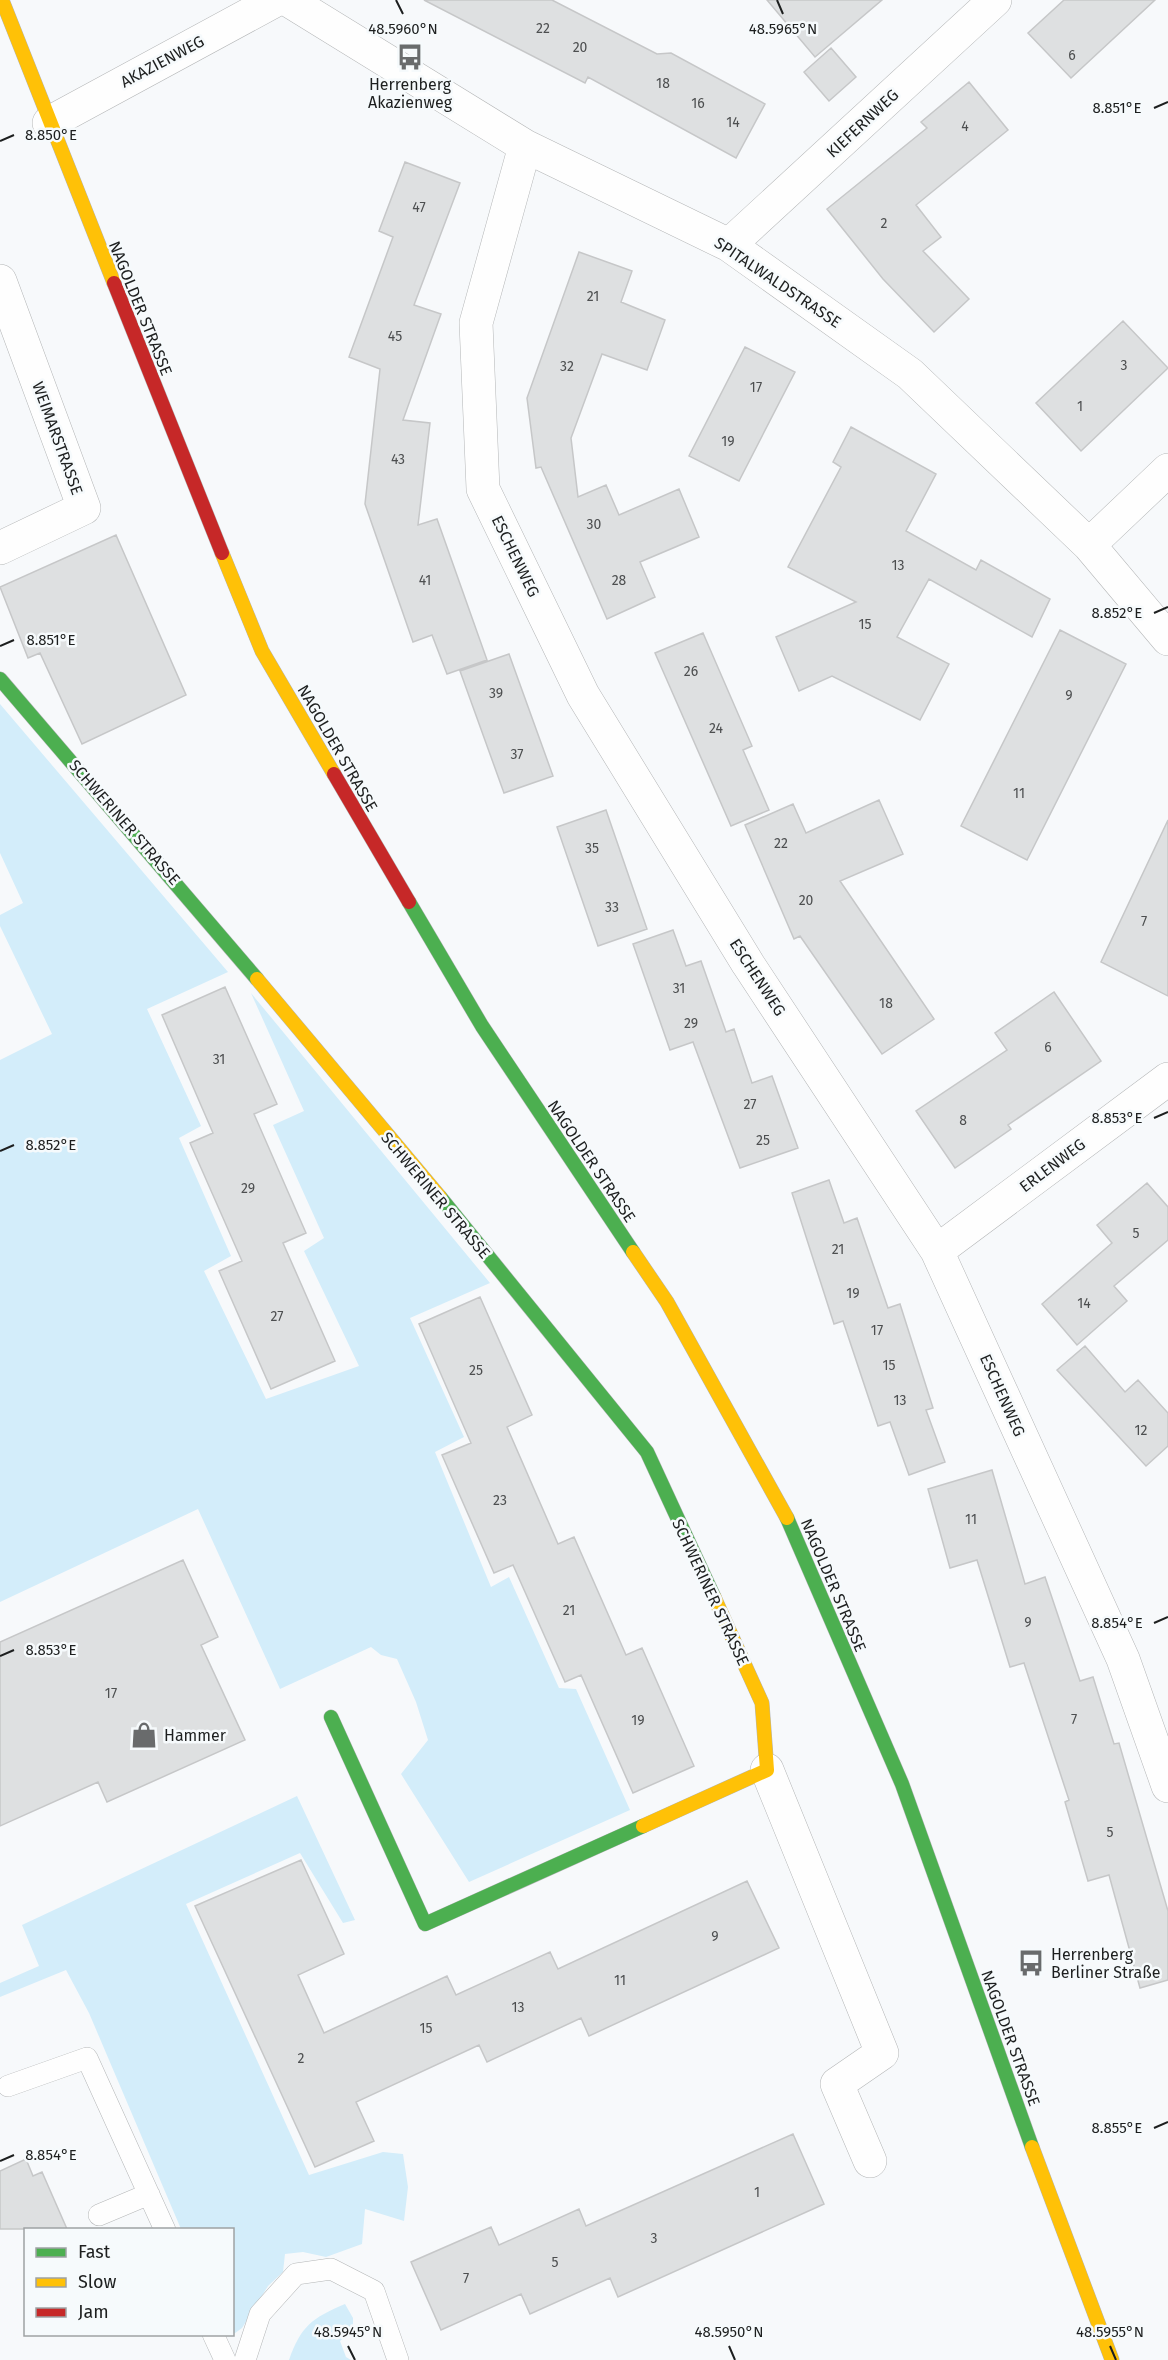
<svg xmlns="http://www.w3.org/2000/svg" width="1168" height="2360" font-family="'Fira Sans',sans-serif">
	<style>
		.green { fill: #d3edfa }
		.building { fill: #dee0e1; stroke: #c6c7c8; stroke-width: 1.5 }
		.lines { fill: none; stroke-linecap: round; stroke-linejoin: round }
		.lane-casing { stroke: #b4b6b7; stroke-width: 22 }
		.street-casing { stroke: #b4b6b7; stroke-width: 34 }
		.fast-casing { stroke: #b4b6b7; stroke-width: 15 }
		.slow-casing { stroke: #b4b6b7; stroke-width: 15 }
		.jam-casing { stroke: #b4b6b7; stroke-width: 15 }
		.lane { stroke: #fefefe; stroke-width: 21 }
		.street { stroke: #fefefe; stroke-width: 33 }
		.fast { stroke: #4caf50; stroke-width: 14 }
		.slow { stroke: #ffc107; stroke-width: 14 }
		.jam { stroke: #c62828; stroke-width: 14 }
		.ticks { fill: none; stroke: #1d1f1f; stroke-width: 2 }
		.labels { text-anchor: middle; stroke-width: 5; stroke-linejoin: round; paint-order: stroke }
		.number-label { font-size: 14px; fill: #4d4f50 }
		.street-label { font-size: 16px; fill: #1d1f1f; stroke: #f6fafc }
		.poi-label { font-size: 16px; fill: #1d1f1f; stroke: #f6fafc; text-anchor: start }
		.ticks-label { font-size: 15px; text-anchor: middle; fill: #1d1f1f; stroke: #f6fafc; stroke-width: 5; stroke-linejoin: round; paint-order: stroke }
	</style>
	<rect width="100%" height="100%" fill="#f7f9fb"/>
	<path class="green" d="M0,704L228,972L147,1009L201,1126L179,1138L231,1256L204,1271L266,1399L359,1366L304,1251L324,1238L273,1125L304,1111L251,993L490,1283L410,1318L464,1437L435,1452L491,1587L509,1577L559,1688L576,1689L630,1810L469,1882L401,1774L428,1740L416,1702L397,1659L381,1655L371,1647L280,1689L198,1509L0,1602V1060L52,1034L0,926V915L23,903L0,853Z
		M297,1796L355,1920L343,1923L300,1853L186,1904L309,2175L383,2152L403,2154L408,2187L404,2221L365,2209L362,2244L326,2257L303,2252L285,2254L283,2272L268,2286L242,2328L231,2336L232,2230L181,2229L89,2013L66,1970L0,1997V1983L39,1966L22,1925Z
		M345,2304L353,2318V2330L340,2341L346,2357L351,2360H289C301,2326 312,2318 345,2304Z"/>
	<path class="building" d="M424,0H552L657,54L671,53L765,104L736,158L588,77L585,83Z
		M767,0H882L815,57Z
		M1064,0H1155L1071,78L1028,33Z
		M831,48L856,77L829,101L804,72Z
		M969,82L1008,130L916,205L941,237L923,251L969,299L934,332L883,279L827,209L927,128L921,122Z
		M405,162L460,183L414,305L441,314L403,420L430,423L418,525L437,519L487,660L447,674L432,635L413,642L365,504L380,369L349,357L393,237L379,231Z
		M579,252L632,271L621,302L665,320L647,370L602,354L571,438L578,497L606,485L619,515L679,489L699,537L640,562L655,597L607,619L541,467L536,468L527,398Z
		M1123,321L1168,368L1081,451L1036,403Z
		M745,347L795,372L739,481L689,456Z
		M851,427L936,474L906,531L976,570L981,560L1050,599L1032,637L929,579L897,637L949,664L920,720L832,676L799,691L776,637L856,602L788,567L841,467L833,462Z
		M116,535L186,695L82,744L40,653L28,658L0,587Z
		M1060,630L1126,664L1027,860L961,826Z
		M703,633L752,746L743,750L769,810L731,826L655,653Z
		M509,654L553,776L504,793L460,671Z
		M879,800L903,854L840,881L934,1019L882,1054L800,936L794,939L745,825L793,804L806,833Z
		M606,810L647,929L598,946L557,827Z
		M1168,820V996L1101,962Z
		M673,930L686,966L701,961L726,1032L734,1029L752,1083L772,1076L798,1148L740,1168L693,1042L670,1050L633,944Z
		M225,987L277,1104L254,1114L306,1233L283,1243L335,1361L271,1389L219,1271L242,1261L190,1143L213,1133L162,1015Z
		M1054,992L1101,1061L1008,1125L1011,1129L955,1168L916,1111L1007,1050L995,1033Z
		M829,1180L844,1223L857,1218L888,1308L900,1304L933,1408L926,1410L945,1462L909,1475L890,1422L878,1426L843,1321L834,1324L792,1193Z
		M1147,1183L1168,1207V1240L1114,1286L1127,1301L1077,1345L1042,1304L1112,1243L1097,1225Z
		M480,1297L532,1415L507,1427L558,1544L574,1537L626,1655L642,1648L694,1766L633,1793L581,1675L565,1682L513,1565L494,1573L442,1455L471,1443L419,1324Z
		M1085,1346L1125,1392L1138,1380L1168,1413V1446L1146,1466L1057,1370Z
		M992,1470L1025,1584L1045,1577L1080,1681L1093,1677L1114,1744L1119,1743L1168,1911V1980L1140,1988L1109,1875L1088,1881L1065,1802L1069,1800L1024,1663L1010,1667L977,1560L950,1568L928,1489Z
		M183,1560L218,1637L201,1645L245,1740L107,1802L98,1782L0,1826V1642Z
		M301,1860L344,1954L298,1975L324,2033L447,1976L456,1995L550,1952L558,1969L747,1881L779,1948L589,2036L581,2018L487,2062L479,2045L356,2102L374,2141L315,2167L195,1906Z
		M793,2134L824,2204L618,2297L610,2278L530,2314L521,2294L441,2330L411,2262L491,2227L499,2245L579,2209L586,2226Z
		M26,2159L33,2176L42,2172L67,2229H0V2171Z"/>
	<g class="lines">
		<g class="lane-casing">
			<path id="lane" d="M8,2086L87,2058L165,2230
				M99,2215L149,2194
				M213,2334L225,2360
				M245,2360L260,2314L296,2274L331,2269L374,2291L398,2360"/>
		</g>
		<g class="street-casing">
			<path id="street" d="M288,0L525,146L729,245L910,374L1089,545L1168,639
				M49,123L276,0
				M525,146L476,323L483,489L583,695L748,964L937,1251L1123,1659L1168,1786
				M729,245L995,0
				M0,281L84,508L0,548
				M1089,545L1168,470
				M937,1251L1168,1079
				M767,1770L882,2053L837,2084L870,2161"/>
		</g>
		<g class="fast-casing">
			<path id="fast" d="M0,679L257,979
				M409,902L482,1026L633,1252
				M440,1197L647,1452L714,1597
				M787,1518L902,1784L1032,2147
				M331,1717L425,1924L643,1826"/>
		</g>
		<g class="slow-casing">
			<path id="slow" d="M2,0L114,283
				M222,553L262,651L334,774
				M257,979L440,1197
				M633,1252L667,1302L787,1518
				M643,1826L767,1770L762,1703L714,1597
				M1032,2147L1112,2360"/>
		</g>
		<g class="jam-casing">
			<path id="jam" d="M114,283L222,553
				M334,774L409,902"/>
		</g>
		<use href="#lane" class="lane"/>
		<use href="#street" class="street"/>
		<use href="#fast" class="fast"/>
		<use href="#slow" class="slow"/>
		<use href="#jam" class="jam"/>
	</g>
	<path class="ticks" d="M396,0L403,14M777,0L783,14M1154,108L1168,102M0,141L14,135M1154,613L1168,607M0,646L14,640M1154,1118L1168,1112M0,1151L14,1145M1154,1623L1168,1617M0,1656L14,1650M1154,2128L1168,2122M0,2161L14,2155M348,2346L355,2360M729,2346L735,2360M1110,2346L1116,2360"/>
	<defs>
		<g id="bus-bare" transform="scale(2.07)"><path d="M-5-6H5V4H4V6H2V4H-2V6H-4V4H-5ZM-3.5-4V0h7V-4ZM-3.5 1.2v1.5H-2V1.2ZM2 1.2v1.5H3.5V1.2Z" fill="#696b6c" stroke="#f6fafc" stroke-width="2.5" paint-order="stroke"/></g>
		<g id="shop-bare" transform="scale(2.07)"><path d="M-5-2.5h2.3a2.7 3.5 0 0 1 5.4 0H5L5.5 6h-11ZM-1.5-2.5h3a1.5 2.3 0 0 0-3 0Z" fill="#696b6c" stroke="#f6fafc" stroke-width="2.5" paint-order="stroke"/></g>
	</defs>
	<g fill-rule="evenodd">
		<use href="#bus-bare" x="410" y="57"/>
		<use href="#shop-bare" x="144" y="1735"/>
		<use href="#bus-bare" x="1031" y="1963"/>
	</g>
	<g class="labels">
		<g class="number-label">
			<text x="543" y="33">22</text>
			<text x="580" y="52">20</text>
			<text x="1072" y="60">6</text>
			<text x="663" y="88">18</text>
			<text x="698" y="108">16</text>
			<text x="733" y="127">14</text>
			<text x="965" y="131">4</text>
			<text x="419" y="212">47</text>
			<text x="884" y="228">2</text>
			<text x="593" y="301">21</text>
			<text x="395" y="341">45</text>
			<text x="1124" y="370">3</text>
			<text x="567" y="371">32</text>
			<text x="756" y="392">17</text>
			<text x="1080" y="411">1</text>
			<text x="728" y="446">19</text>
			<text x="398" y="464">43</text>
			<text x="594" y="529">30</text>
			<text x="898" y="570">13</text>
			<text x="425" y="585">41</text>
			<text x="619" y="585">28</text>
			<text x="865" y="629">15</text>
			<text x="691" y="676">26</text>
			<text x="496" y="698">39</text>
			<text x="1069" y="700">9</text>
			<text x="716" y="733">24</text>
			<text x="517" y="759">37</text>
			<text x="1019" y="798">11</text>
			<text x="781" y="848">22</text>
			<text x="592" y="853">35</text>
			<text x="806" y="905">20</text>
			<text x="612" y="912">33</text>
			<text x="1144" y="926">7</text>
			<text x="679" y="993">31</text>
			<text x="886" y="1008">18</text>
			<text x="691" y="1028">29</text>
			<text x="1048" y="1052">6</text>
			<text x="219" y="1064">31</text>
			<text x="750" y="1109">27</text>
			<text x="963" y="1125">8</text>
			<text x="763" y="1145">25</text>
			<text x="248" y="1193">29</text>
			<text x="1136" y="1238">5</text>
			<text x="838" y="1254">21</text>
			<text x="853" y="1298">19</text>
			<text x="1084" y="1308">14</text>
			<text x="277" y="1321">27</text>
			<text x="877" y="1335">17</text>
			<text x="889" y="1370">15</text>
			<text x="476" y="1375">25</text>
			<text x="900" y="1405">13</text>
			<text x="1141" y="1435">12</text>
			<text x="500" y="1505">23</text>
			<text x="971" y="1524">11</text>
			<text x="569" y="1615">21</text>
			<text x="1028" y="1627">9</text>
			<text x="111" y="1698">17</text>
			<text x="1074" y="1724">7</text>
			<text x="638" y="1725">19</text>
			<text x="1110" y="1837">5</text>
			<text x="715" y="1941">9</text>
			<text x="620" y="1985">11</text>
			<text x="518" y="2012">13</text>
			<text x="426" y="2033">15</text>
			<text x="301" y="2063">2</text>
			<text x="757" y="2197">1</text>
			<text x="654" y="2243">3</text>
			<text x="555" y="2267">5</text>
			<text x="466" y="2283">7</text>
		</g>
		<g class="street-label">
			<text transform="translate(162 61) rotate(-28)" y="6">AKAZIENWEG</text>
			<text transform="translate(862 123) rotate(-43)" y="6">KIEFERNWEG</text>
			<text transform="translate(778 282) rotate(34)" y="6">SPITALWALDSTRASSE</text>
			<text transform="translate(141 308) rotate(68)" y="6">NAGOLDER STRASSE</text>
			<text transform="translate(58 438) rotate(70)" y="6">WEIMARSTRASSE</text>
			<text transform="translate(516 556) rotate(64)" y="6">ESCHENWEG</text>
			<text transform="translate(338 748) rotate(60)" y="6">NAGOLDER STRASSE</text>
			<text transform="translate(125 822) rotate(49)" y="6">SCHWERINER STRASSE</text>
			<text transform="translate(758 977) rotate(57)" y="6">ESCHENWEG</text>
			<text transform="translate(592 1161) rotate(56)" y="6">NAGOLDER STRASSE</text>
			<text transform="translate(1052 1165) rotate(-37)" y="6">ERLENWEG</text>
			<text transform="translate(436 1195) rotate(50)" y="6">SCHWERINER STRASSE</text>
			<text transform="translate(1003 1395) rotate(66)" y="6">ESCHENWEG</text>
			<text transform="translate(834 1585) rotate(67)" y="6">NAGOLDER STRASSE</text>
			<text transform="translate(711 1592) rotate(65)" y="6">SCHWERINER STRASSE</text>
			<text transform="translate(1011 2038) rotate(70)" y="6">NAGOLDER STRASSE</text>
		</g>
		<g class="poi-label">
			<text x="410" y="90" text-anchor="middle">Herrenberg<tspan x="410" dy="18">Akazienweg</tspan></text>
			<text x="164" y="1741">Hammer</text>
			<text x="1051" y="1960">Herrenberg<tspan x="1051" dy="18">Berliner Straße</tspan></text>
		</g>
	</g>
	<g class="ticks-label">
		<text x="403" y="34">48.5960°N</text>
		<text x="783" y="34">48.5965°N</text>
		<text x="1117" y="113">8.851°E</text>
		<text x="51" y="140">8.850°E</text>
		<text x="1117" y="618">8.852°E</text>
		<text x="51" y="645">8.851°E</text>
		<text x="1117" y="1123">8.853°E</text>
		<text x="51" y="1150">8.852°E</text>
		<text x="1117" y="1628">8.854°E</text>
		<text x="51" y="1655">8.853°E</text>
		<text x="1117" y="2133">8.855°E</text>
		<text x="51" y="2160">8.854°E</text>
		<text x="348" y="2337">48.5945°N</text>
		<text x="729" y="2337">48.5950°N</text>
		<text x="1110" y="2337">48.5955°N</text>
	</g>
	<rect x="24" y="2228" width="210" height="108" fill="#f6fafc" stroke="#9fa2a4" stroke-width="1.5"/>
	<rect x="36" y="2248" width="30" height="9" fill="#4caf50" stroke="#9fa2a4" stroke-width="1.5"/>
	<text x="78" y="2258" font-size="18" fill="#1d1f1f">Fast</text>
	<rect x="36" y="2278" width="30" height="9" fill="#ffc107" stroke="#9fa2a4" stroke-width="1.5"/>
	<text x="78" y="2288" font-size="18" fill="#1d1f1f">Slow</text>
	<rect x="36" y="2308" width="30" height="9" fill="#c62828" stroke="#9fa2a4" stroke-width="1.5"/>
	<text x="78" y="2318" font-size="18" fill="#1d1f1f">Jam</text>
</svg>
